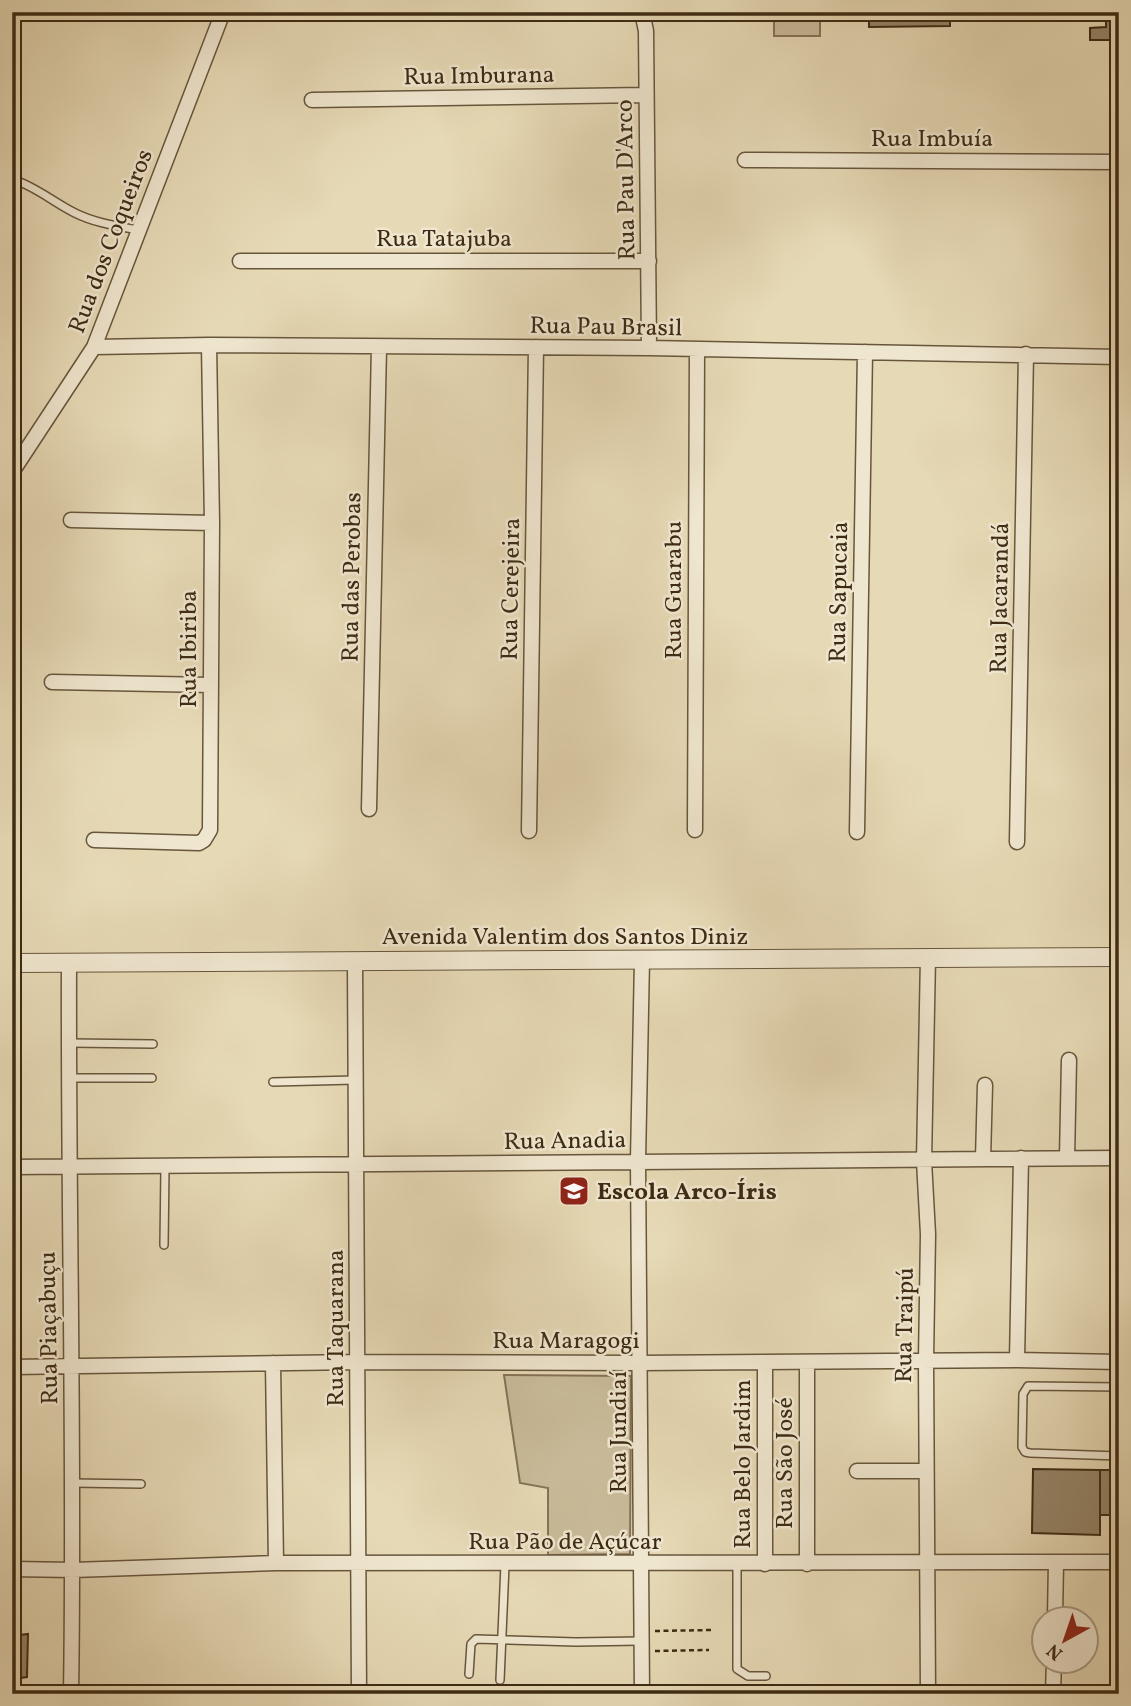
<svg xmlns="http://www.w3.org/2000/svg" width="1131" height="1706" font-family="Vollkorn,serif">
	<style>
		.green { fill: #c9bb9a; stroke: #847357; stroke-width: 2 }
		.building { fill: #958568; stroke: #3e2b14; stroke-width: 2 }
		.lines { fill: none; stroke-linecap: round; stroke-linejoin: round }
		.service-casing { stroke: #68563c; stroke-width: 10 }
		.minor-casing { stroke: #68563c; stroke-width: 17 }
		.tertiary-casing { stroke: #68563c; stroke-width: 20 }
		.path { stroke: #3e2b14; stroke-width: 2.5; stroke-dasharray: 5 3.5; stroke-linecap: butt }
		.service { stroke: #efe6cf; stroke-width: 7 }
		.minor { stroke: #efe6cf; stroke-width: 14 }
		.tertiary { stroke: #efe6cf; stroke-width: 18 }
		.labels { text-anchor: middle; stroke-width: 5; stroke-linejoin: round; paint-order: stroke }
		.street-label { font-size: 24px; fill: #3e2b14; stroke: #efe6cf }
		.poi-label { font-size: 24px; font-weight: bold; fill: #3e2b14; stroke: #efe6cf; text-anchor: start }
	</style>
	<rect width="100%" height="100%" fill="#e6d9b5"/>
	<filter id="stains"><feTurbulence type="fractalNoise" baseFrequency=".00286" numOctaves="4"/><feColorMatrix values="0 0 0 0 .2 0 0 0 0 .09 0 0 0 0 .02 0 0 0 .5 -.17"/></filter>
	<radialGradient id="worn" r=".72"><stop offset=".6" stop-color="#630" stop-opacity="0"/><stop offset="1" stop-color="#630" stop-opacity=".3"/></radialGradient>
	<path class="green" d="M774,12H820V36H774Z
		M504,1375L631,1376L630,1554L548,1555V1488L520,1483Z"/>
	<path class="building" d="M869,12H950V26L869,27Z
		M1106,12H1119V40H1090V28L1106,27Z
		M1033,1469L1100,1470V1535L1032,1533Z
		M1100,1470H1119V1515H1100Z
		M28,1634L27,1677L12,1679V1636Z
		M26,1688V1694H12V1689Z"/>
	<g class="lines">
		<g class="service-casing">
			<path id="service" d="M12,179C35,186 53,202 75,213C95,223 117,226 138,230
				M70,1043L153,1044
				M69,1078H152
				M273,1082L355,1080
				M164,1245L165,1167
				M1119,1387L1028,1386L1023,1394L1022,1447L1025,1452L1030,1453L1119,1456
				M73,1483L141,1484
				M737,1564V1669L748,1676H766
				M469,1674L471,1644L476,1639L576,1642L641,1641
				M500,1680L505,1565"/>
		</g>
		<g class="minor-casing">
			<path id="minor" d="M642,12L646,31L649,348
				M312,100L646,95
				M745,160L1119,162
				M240,261H649
				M94,347L209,345L649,348L1119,357
				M12,472L94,347L223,12
				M71,520L212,523
				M52,682L211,685
				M369,809L379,347
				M695,830L697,349
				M529,831L536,347
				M857,832L865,352
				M94,840L199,843L204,840L210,830L212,523L209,345
				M1017,842L1026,354
				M642,959L638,1161L642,1694
				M69,962C68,1206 75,1450 71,1694
				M355,962L359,1694
				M1067,1158L1069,1060
				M983,1159L985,1085
				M12,1167L1119,1158
				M1017,1360L1021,1158
				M273,1363L276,1563
				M765,1363V1564
				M807,1363V1564
				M12,1367L359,1362L640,1363L1017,1360L1119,1362
				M857,1471H926
				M12,1569L73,1570L276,1563L1119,1562
				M1055,1618L1056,1562
				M928,1694L926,1361L928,1234L924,1161L928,957
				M1053,1694L1054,1660"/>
		</g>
		<g class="tertiary-casing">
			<path id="tertiary" d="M12,963L1119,957"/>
		</g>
		<path class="path" d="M655,1631L713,1630
			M655,1651L709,1650
			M446,1694V1687"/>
		<use href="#service" class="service"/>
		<use href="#minor" class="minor"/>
		<use href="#tertiary" class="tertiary"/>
	</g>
	<defs>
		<g id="school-square" transform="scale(1.575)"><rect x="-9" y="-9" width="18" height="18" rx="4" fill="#8f2418" stroke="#efe6cf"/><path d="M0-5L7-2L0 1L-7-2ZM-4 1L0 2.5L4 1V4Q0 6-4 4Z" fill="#fff"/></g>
	</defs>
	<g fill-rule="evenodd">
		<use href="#school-square" x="574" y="1191"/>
	</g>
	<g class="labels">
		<g class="street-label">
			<text transform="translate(479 75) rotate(-1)" y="8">Rua Imburana</text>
			<text x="932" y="146">Rua Imbuía</text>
			<text transform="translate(625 180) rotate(-91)" y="8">Rua Pau D'Arco</text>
			<text x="444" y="246">Rua Tatajuba</text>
			<text transform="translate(110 241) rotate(-69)" y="8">Rua dos Coqueiros</text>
			<text transform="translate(606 326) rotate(1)" y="8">Rua Pau Brasil</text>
			<text transform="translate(351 577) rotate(-89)" y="8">Rua das Perobas</text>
			<text transform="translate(510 589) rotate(-89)" y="8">Rua Cerejeira</text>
			<text transform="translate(673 590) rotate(-90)" y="8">Rua Guarabu</text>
			<text transform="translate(838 592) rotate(-89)" y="8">Rua Sapucaia</text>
			<text transform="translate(999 598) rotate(-89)" y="8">Rua Jacarandá</text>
			<text transform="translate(188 649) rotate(-90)" y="8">Rua Ibiriba</text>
			<text x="565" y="944">Avenida Valentim dos Santos Diniz</text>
			<text transform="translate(565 1140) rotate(-1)" y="8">Rua Anadia</text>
			<text transform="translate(904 1325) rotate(-89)" y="8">Rua Traipú</text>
			<text transform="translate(48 1328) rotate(-91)" y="8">Rua Piaçabuçu</text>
			<text transform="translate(335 1328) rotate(-90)" y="8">Rua Taquarana</text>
			<text x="566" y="1348">Rua Maragogi</text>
			<text transform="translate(618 1432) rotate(-90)" y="8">Rua Jundiaí</text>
			<text transform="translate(784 1463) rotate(-90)" y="8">Rua São José</text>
			<text transform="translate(742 1464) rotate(-90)" y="8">Rua Belo Jardim</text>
			<text x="565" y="1549">Rua Pão de Açúcar</text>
		</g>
		<g class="poi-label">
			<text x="597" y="1199">Escola Arco-Íris</text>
		</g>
	</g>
	<rect width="1131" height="1706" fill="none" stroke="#e6d9b5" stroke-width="42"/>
	<rect x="14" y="14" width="1103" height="1678" fill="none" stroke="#3e2b14" stroke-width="3.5"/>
	<rect x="21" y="21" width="1089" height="1664" fill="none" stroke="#3e2b14" stroke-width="2"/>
	<g transform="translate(1065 1640) rotate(220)"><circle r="33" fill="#efe6cf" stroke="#a89b84" stroke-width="2"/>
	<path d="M0-5L12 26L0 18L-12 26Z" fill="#8f2418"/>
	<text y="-10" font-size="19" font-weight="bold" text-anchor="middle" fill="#3e2b14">N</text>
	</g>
	<rect width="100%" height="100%" filter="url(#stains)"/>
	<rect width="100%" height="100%" fill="url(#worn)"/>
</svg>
